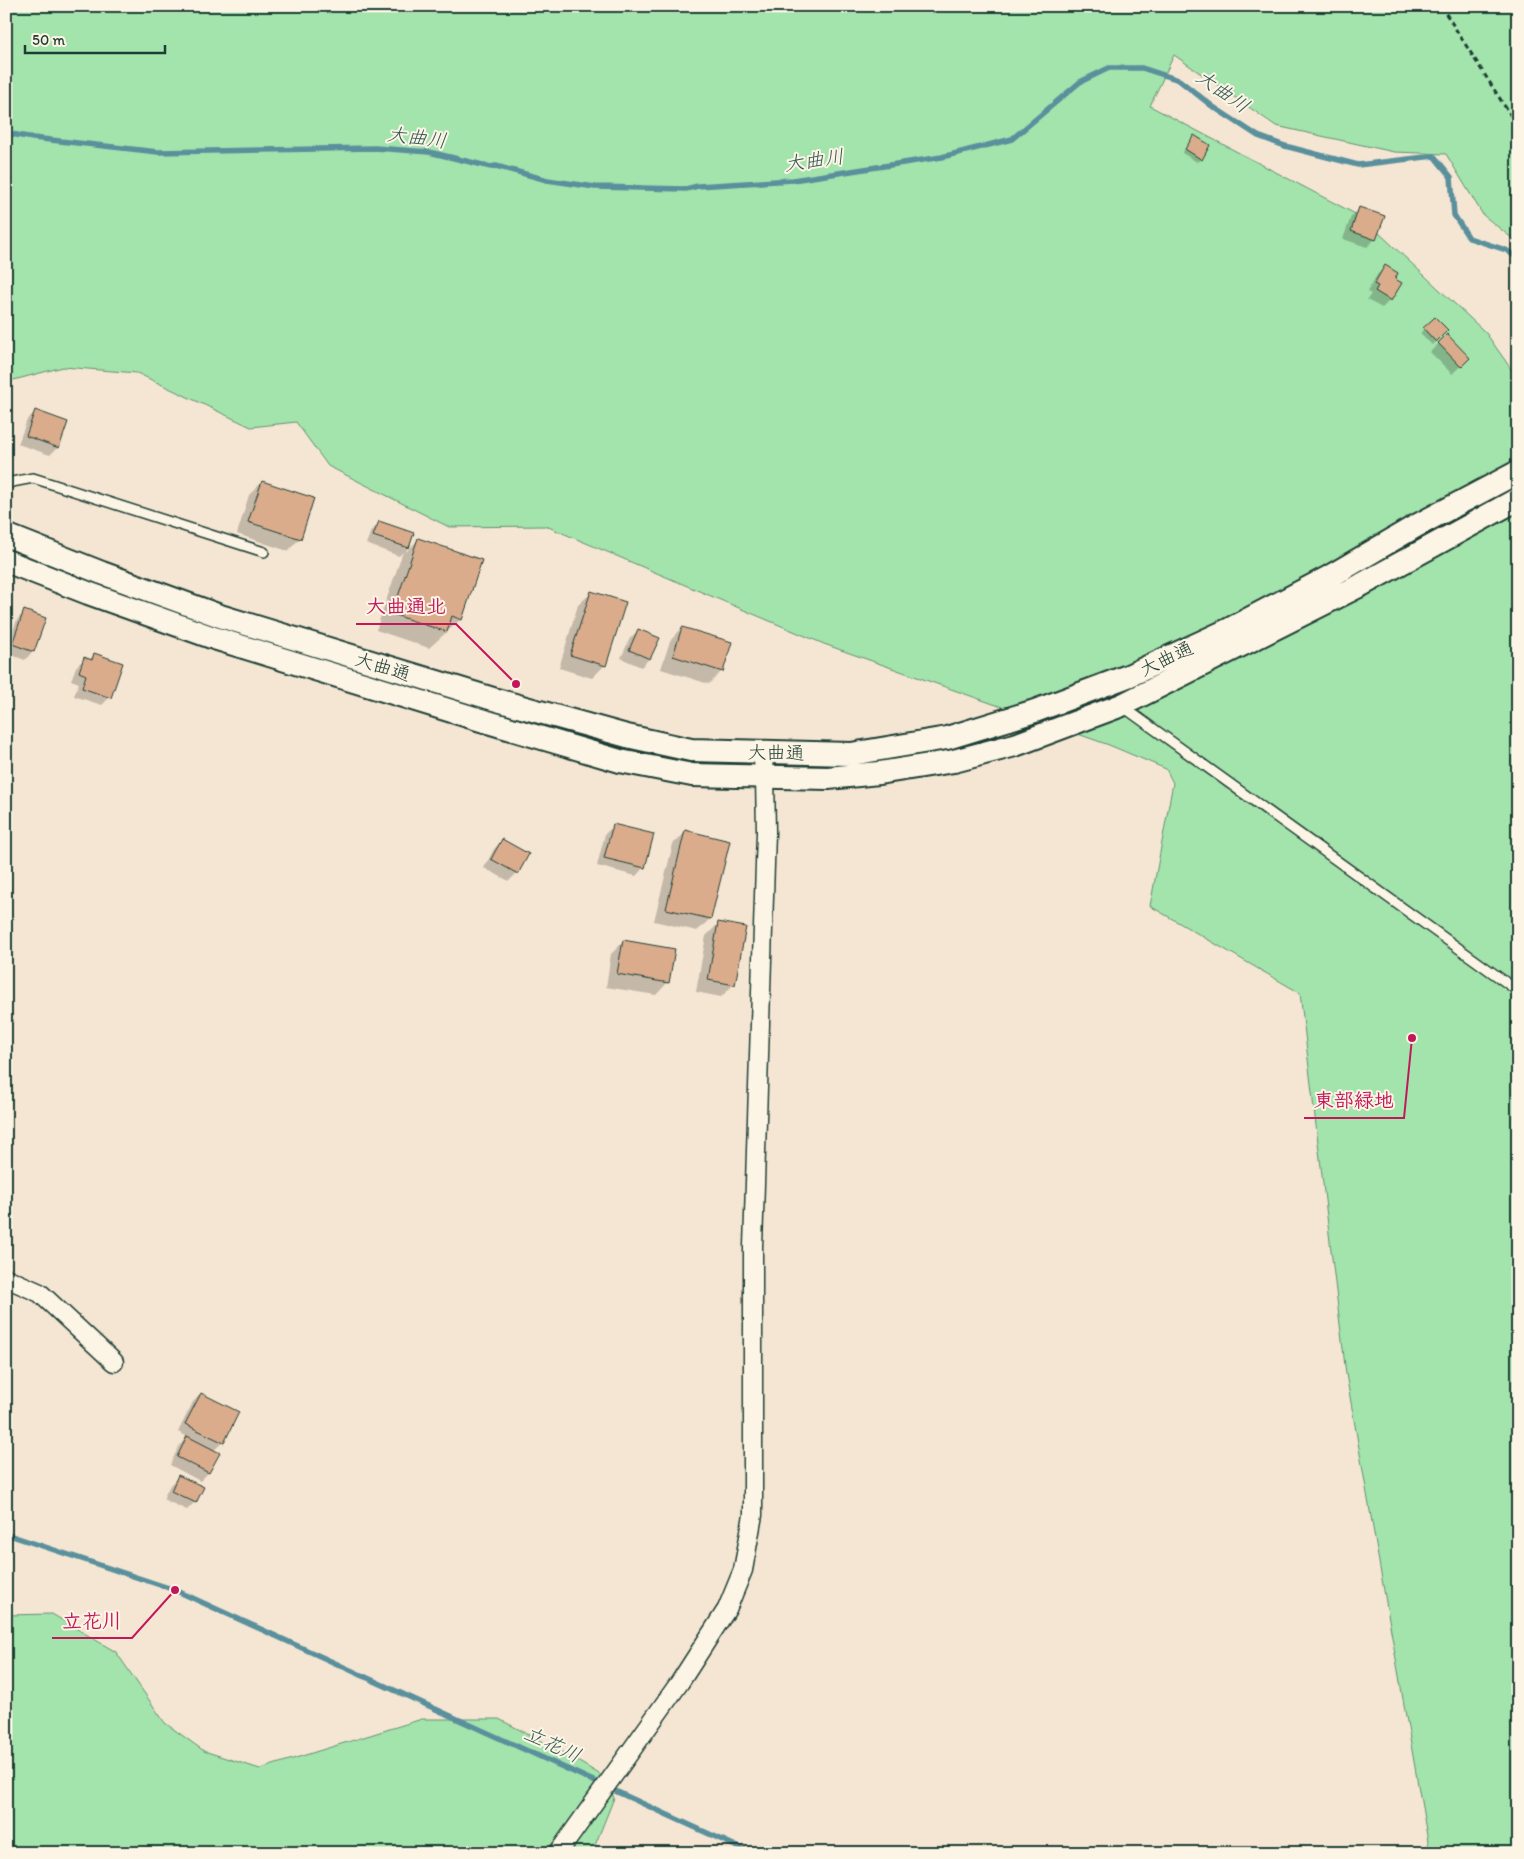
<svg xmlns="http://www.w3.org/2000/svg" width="1524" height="1859" font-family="Itim,'Klee One',sans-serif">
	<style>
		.green { fill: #a3e3ac; stroke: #619070 }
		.shadow { fill: #0003 }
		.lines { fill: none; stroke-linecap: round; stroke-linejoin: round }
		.stream { stroke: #5a909c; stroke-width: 5.5 }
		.building { fill: #daac8b; stroke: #1f3d34 }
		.service-casing { stroke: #1f3d34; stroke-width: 12 }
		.minor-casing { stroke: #1f3d34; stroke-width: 21 }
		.tertiary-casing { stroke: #1f3d34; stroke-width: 26 }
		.path { stroke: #1f3d34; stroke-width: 3; stroke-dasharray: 5 4; stroke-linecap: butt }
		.service { stroke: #fcf5e5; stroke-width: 9 }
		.minor { stroke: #fcf5e5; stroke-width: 18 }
		.tertiary { stroke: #fcf5e5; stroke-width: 22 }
		.labels { text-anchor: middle; stroke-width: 4; stroke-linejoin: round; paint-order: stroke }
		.street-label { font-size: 19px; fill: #1f3d34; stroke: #fcf5e5 }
		.water-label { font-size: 20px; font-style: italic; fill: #335957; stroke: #fcf5e5 }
		.leader { fill: none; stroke: #c2185b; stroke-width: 2 }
		.callout-dot { fill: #c2185b; stroke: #fcf5e5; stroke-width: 2 }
		.callout-label { font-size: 20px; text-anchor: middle; font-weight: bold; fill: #c2185b; stroke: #fcf5e5; stroke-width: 4; stroke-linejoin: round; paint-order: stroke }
	</style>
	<rect width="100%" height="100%" fill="#f5e6d3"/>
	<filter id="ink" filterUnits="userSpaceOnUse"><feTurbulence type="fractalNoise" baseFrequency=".02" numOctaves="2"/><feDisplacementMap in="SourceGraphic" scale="10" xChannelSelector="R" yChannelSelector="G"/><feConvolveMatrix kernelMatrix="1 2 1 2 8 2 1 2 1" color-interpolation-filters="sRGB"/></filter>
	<g filter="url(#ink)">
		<path class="green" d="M6,6H1518V243L1483,215L1446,154L1394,152L1276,126L1174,55L1150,106L1363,218L1486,333L1518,379V1853H1430L1346,1374L1300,993L1150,906L1173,783L1166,769L1109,745L824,644L546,526L449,527L328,466L296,422L251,427L137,373L63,367L6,382Z
			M52,1614L116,1652L165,1723L204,1751L260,1769L422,1719H499L564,1753L606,1778L614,1798L592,1853H6V1615Z"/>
		<path class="shadow" d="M1194,137L1201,159L1197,162L1182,153Z
			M1359,209L1375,239L1367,247L1343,239L1351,217Z
			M1385,267L1390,300L1382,308L1367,300L1371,294L1367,292L1377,275Z
			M1435,319L1446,330L1432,345L1420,333Z
			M1447,336L1469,358L1452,374L1430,352Z
			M35,412L58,447L50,455L18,444L27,420Z
			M262,482L300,538L288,551L237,534L249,495Z
			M379,523L412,534L406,552L418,540L461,619L429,648L376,630L403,552L399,556L366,544L371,531Z
			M591,593L624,603L604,666L592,678L559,668L578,605Z
			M25,611L33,651L25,660L6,653V649L17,620Z
			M682,628L722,671L709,684L661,669L670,641Z
			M639,630L649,659L641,667L621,658L630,638Z
			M94,655L110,697L102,705L74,696L79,683L71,680L76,667L84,659L89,660Z
			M613,826L644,867L636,876L597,866L605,834Z
			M686,832L710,919L697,931L654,921L673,844Z
			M502,841L517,873L509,881L484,868L494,849Z
			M719,923L734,984L721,997L696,992L706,936Z
			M624,941L668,982L656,995L606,987L611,954Z
			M201,1394L223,1442L213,1451L218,1454L208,1473L200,1481L170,1465L179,1446L188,1437L178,1432L193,1402Z
			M179,1476L195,1502L187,1510L163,1499L170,1485Z"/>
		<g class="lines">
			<path class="stream" d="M6,133L33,138L158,152L375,148L429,152L491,167L496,166L547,180L595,187L686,189L698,186L793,180L942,157L1012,139L1080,82L1109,68H1142L1179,80L1212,106L1258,136L1285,146L1358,165L1434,156L1451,177L1454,215L1469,238L1506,250L1518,258
				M6,1534L175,1590L751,1853"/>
		</g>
		<path class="building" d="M1194,135L1210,145L1202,160L1185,149Z
			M1359,207L1385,216L1376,240L1351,231Z
			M1385,265L1398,273L1395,279L1402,283L1391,301L1375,291L1378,286L1374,284Z
			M1435,317L1448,330L1436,342L1423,328Z
			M1447,334L1470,358L1461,367L1438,343Z
			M35,410L68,422L59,448L26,436Z
			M262,481L314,498L301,539L248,522Z
			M379,521L414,533L409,548L373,536Z
			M418,538L482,560L462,620L452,616L447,632L392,614Z
			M591,591L626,602L606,666L570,655Z
			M24,610L46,618L34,652L12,644Z
			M682,627L732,642L723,672L673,656Z
			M638,629L660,638L650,659L629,650Z
			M94,653L123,663L111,698L82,688L86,675L79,672L84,657L92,660Z
			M613,824L654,834L645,868L604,858Z
			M685,830L730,841L711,919L666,909Z
			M502,839L529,854L518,874L491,859Z
			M718,922L746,927L735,985L708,980Z
			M623,940L675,949L669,983L617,974Z
			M201,1393L239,1412L224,1443L185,1424Z
			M187,1436L220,1453L209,1473L177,1457Z
			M178,1475L204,1487L196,1503L171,1491Z"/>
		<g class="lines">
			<g class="service-casing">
				<path id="service" d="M6,485L12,482L33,478L264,552
					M1122,706L1518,991"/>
			</g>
			<g class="minor-casing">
				<path id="minor" d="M6,1278L40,1293L114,1362
					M558,1853L680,1682L727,1609L743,1570L753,1515V1247L766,832L765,777L762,753"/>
			</g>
			<g class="tertiary-casing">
				<path id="tertiary" d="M6,535L102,573L220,616L493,699L627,736L691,750L851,754L947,738L1035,711L1128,676L1228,630L1329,577L1416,526L1518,472
					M6,561L88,593L214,638L481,720L620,761L692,775L828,778L879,773L954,761L1015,745L1122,705L1361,585L1518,499"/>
			</g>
			<path class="path" d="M1441,6L1518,127"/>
			<use href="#service" class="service"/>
			<use href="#minor" class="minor"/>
			<use href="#tertiary" class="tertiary"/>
		</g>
	</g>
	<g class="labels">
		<g class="street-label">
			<text transform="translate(1166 658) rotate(-25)" y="7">大曲通</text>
			<text transform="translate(383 666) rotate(17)" y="7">大曲通</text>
			<text transform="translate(776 752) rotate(1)" y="7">大曲通</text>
		</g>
		<g class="water-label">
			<text transform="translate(1223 91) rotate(35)" y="7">大曲川</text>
			<text transform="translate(417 137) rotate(7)" y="7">大曲川</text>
			<text transform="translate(814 160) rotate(-8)" y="7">大曲川</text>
			<text transform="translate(553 1744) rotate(25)" y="7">立花川</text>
		</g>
	</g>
	<path class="leader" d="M516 684L456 624H356M1412 1038L1404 1118H1304M175 1590L132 1638H52"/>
	<g class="callout-dot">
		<circle cx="516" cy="684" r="5"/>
		<circle cx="1412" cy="1038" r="5"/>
		<circle cx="175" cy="1590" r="5"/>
	</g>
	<g class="callout-label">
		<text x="406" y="613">大曲通北</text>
		<text x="1354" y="1107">東部緑地</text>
		<text x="92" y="1628">立花川</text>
	</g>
	<rect width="1524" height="1859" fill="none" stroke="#fcf5e5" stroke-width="25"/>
	<rect x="12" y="12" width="1499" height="1834" fill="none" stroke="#1f3d34" stroke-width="2" filter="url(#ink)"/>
	<path d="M25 45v8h140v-8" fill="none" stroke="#1f3d34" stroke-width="2.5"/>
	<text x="32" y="45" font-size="15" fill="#1f3d34" stroke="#fcf5e5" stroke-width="4" paint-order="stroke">50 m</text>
</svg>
